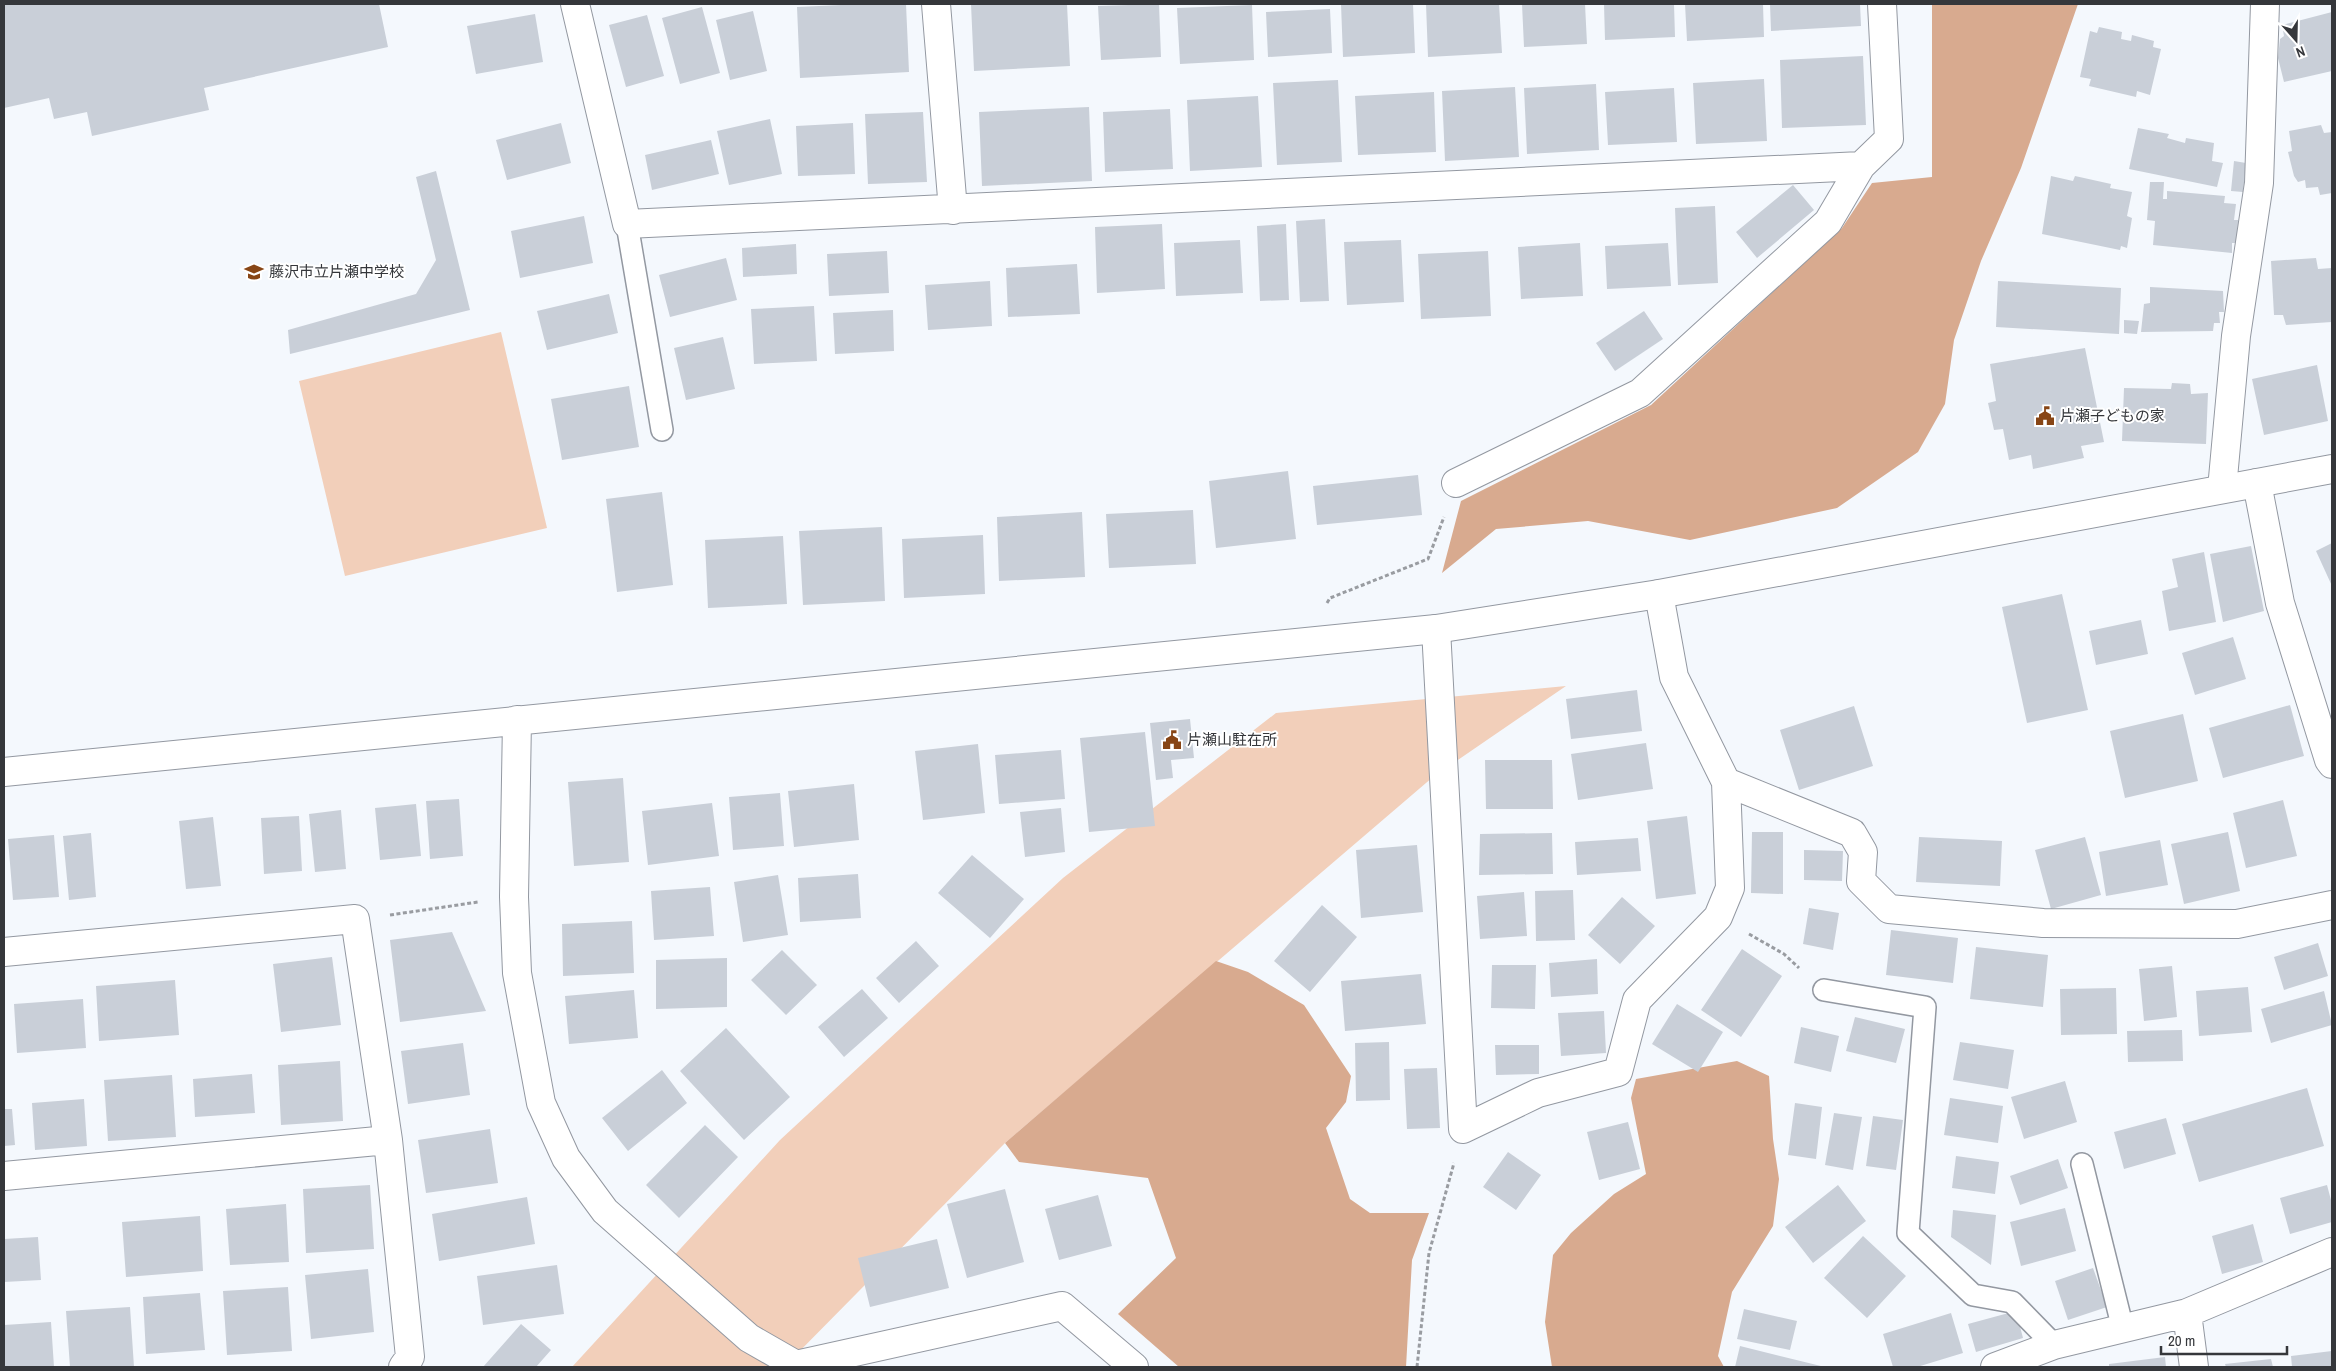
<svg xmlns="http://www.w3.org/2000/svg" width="2336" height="1371" font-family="'Archivo Narrow','Noto Sans JP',sans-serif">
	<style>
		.green { fill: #f2cfba }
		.forest { fill: #d8aa8f }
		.building { fill: #c9cfd8 }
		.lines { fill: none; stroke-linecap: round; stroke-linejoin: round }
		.lane-casing { stroke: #9398a1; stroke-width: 24 }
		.street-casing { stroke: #9398a1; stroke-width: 30 }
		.secondary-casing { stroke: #9398a1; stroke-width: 30 }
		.path { stroke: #999ca1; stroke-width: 3; stroke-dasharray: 4 2.5; stroke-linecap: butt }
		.lane { stroke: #fff; stroke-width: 21 }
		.street { stroke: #fff; stroke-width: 28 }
		.secondary { stroke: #fff; stroke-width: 28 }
		.labels { text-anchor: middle; stroke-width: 4; stroke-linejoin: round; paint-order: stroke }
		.poi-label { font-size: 15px; fill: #35373b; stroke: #fff; text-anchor: start }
	</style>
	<rect width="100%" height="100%" fill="#f4f8fd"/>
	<path class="green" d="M501,332L547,528L345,576L299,381Z
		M1566,686L1433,777L1005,1143L784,1367H572L780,1140L1063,878L1276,713Z"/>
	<path class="forest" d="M1932,4H2078L2021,168L1981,261L1954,340L1945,404L1918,452L1837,508L1690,540L1588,521L1496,529L1442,573L1461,501L1651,405L1842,228L1872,183L1932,177Z
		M1216,961L1248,972L1304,1005L1351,1076L1346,1102L1326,1128L1350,1199L1370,1213H1429L1412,1260L1406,1367H1179L1118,1314L1176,1258L1148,1178L1019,1162L1005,1143Z
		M1737,1061L1769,1076L1773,1139L1779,1179L1773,1226L1732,1292L1718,1356L1724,1367H1552L1545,1322L1553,1255L1571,1233L1614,1194L1646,1174L1631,1098L1636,1079Z"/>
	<path class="building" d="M4,4H379L388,47L204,88L209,110L92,136L87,112L54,119L49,98L4,108Z
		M863,4H906L909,72L800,78L797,7Z
		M971,4H1067L1070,66L974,71Z
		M1159,4L1161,57L1101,60L1098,6Z
		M1341,4H1413L1415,53L1343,57Z
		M1426,4H1499L1502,53L1428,57Z
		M1522,4H1585L1587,44L1524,47Z
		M1604,4H1674L1675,37L1605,40Z
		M1685,4H1763L1764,37L1687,41Z
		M1770,4H1860L1861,26L1771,31Z
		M1252,5L1254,60L1180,64L1177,8Z
		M702,7L720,73L680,84L662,18Z
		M1330,9L1332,53L1268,57L1266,12Z
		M753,11L767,71L730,80L716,20Z
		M2332,12V71L2284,82L2278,58L2280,39L2284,36L2282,25Z
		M535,14L543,62L476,74L467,26Z
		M647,15L664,76L626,87L609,25Z
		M2099,27L2122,32L2121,39L2131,41L2132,35L2154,41L2153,47L2161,49L2150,95L2137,91L2136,97L2089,86L2091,79L2080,77L2090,31L2097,33Z
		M1863,56L1866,125L1782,128L1780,60Z
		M1764,79L1767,141L1696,144L1693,83Z
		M1338,80L1342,162L1277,165L1273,83Z
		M1596,84L1599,150L1527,154L1524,88Z
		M1515,87L1519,157L1445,161L1442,91Z
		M1674,88L1677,142L1608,145L1605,92Z
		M1434,92L1436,152L1358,155L1355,96Z
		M1258,96L1262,167L1190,171L1187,100Z
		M1089,107L1092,181L982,186L979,112Z
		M1170,109L1173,169L1105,172L1103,112Z
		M923,112L927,182L868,184L865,114Z
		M770,119L782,174L729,185L717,131Z
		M561,123L571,163L507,180L496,140Z
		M853,123L855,174L798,176L796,126Z
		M2321,125L2324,133L2332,132V193L2320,195L2318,187L2306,188L2305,180L2298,182L2294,176L2288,152L2292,151L2289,131Z
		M2138,128L2169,134L2167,138L2185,143L2186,138L2214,143L2212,161L2223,163L2217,187L2129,169Z
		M711,140L719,174L652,190L645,155Z
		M2234,161L2246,163L2243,192L2231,191Z
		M436,171L470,310L290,354L288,330L416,294L436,260L416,177Z
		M2051,176L2073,181L2075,176L2111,184L2110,188L2132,192L2127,216L2132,218L2127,248L2121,246L2120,250L2042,234Z
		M2150,182H2164L2163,199H2167V191L2225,196L2224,203L2236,204L2234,220H2238L2237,243H2232V253L2153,245L2155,221L2147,220Z
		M1793,185L1814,210L1757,258L1736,232Z
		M1715,206L1718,283L1678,285L1675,208Z
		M584,216L593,263L520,278L511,231Z
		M1325,219L1329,301L1300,302L1296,221Z
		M1162,224L1165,289L1097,293L1095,227Z
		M1286,224L1289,300L1260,301L1257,226Z
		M1240,240L1243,293L1176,296L1174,243Z
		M1401,240L1404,302L1347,305L1344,242Z
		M1580,243L1583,296L1521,299L1518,247Z
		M1668,243L1671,286L1607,289L1605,246Z
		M796,244L797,274L743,277L742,248Z
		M887,251L889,293L829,296L827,254Z
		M1488,251L1491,316L1421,319L1418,254Z
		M726,258L737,300L670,317L659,275Z
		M2316,258L2318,269L2332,268V322L2286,325L2283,315H2274L2271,261Z
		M1077,264L1080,314L1008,317L1006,268Z
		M990,281L992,326L928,330L925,285Z
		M1998,281L2121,288L2119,334L1996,327Z
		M2150,287L2223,291L2224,312H2219L2220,323H2214L2213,331L2141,332L2144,304L2150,303Z
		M609,294L618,333L547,350L537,311Z
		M814,306L817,361L754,364L751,309Z
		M893,310L894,351L835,354L833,313Z
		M1644,311L1663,339L1615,371L1596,343Z
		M2124,320L2139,321L2137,334L2124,333Z
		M723,337L735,389L686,400L674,348Z
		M2085,348L2104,442L2081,446L2084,458L2033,469L2031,455L2009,460L2003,429L1994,430L1988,403L1996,401L1990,364Z
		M2317,365L2328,421L2264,435L2252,379Z
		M2172,383L2190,384L2191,394L2208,393L2206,444L2122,441L2124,388L2171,389Z
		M629,386L639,447L562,460L551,399Z
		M1288,471L1296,539L1216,548L1209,481Z
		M1418,475L1422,515L1317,525L1313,486Z
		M662,492L673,585L617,592L606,499Z
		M1193,510L1196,564L1109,568L1106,514Z
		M1082,512L1085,577L999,581L997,517Z
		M882,527L885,601L803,605L799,531Z
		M983,535L985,594L904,598L902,539Z
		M783,536L787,604L708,608L705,540Z
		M2332,543V586L2316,551Z
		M2251,546L2264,611L2223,622L2210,554Z
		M2204,552L2216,622L2169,631L2162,591L2178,587L2172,559Z
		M2062,594L2088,710L2027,723L2002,607Z
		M2141,620L2148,654L2096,665L2089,631Z
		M2233,637L2246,679L2195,695L2182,653Z
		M1637,690L1642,731L1571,739L1566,699Z
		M2290,705L2304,756L2223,778L2209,728Z
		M1854,706L1873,766L1799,790L1780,730Z
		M2183,714L2198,781L2125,798L2110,731Z
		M1190,719L1194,758L1171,760L1173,778L1156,780L1150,723Z
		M1145,732L1155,826L1089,832L1080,738Z
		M1646,743L1653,789L1578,800L1571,754Z
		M978,744L985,813L923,820L915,751Z
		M1061,750L1065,799L999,804L995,755Z
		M1485,760H1552L1553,809H1486Z
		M623,778L629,862L574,866L568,782Z
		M854,784L859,840L794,847L788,791Z
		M780,793L784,846L733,850L729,797Z
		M459,799L463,856L430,859L426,801Z
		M2283,800L2297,856L2246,868L2233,813Z
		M712,803L719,856L648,865L642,811Z
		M416,804L421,856L380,860L375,808Z
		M1061,808L1065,852L1025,857L1020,812Z
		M341,810L346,869L315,872L309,814Z
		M299,816L302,871L264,874L261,818Z
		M1687,816L1696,894L1656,899L1647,821Z
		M213,817L221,886L186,889L179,821Z
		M1752,832H1783V894L1751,893Z
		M2228,832L2240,891L2184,904L2171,844Z
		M91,833L96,897L69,900L63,836Z
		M1552,833L1553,874L1479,875L1480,834Z
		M54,835L59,897L13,900L8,839Z
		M1919,837L2002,841L2000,886L1916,882Z
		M2085,837L2101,895L2051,909L2035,850Z
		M1638,838L1641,871L1577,875L1575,842Z
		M2160,840L2168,885L2106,896L2099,852Z
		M1417,845L1423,912L1361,918L1356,850Z
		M1804,850L1843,851L1842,881L1804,880Z
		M972,855L1024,899L990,938L938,893Z
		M858,874L861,918L800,922L798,878Z
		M778,875L788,935L743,942L734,882Z
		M710,887L714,936L654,940L651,891Z
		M1573,890L1575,940L1536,941L1535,891Z
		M1524,892L1527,936L1480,939L1477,896Z
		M1622,897L1655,926L1620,964L1588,935Z
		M1322,905L1357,937L1310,992L1274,961Z
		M1809,908L1839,913L1833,950L1803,944Z
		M632,921L634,973L563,976L562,924Z
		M1891,930L1958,938L1953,983L1886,975Z
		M452,932L486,1011L400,1022L390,940Z
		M916,941L939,966L899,1003L876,978Z
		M2318,943L2328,976L2284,990L2274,957Z
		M1976,947L2048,955L2043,1007L1970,999Z
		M1742,949L1782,976L1741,1037L1701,1010Z
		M782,950L817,985L786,1015L751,980Z
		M332,957L341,1025L281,1032L273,964Z
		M727,958V1007L656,1009V960Z
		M1597,959L1598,994L1551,997L1549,963Z
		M1492,965H1536L1535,1009L1491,1008Z
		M2172,966L2177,1017L2144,1021L2139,969Z
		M1421,974L1426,1024L1345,1031L1341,981Z
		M175,980L179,1035L99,1041L96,986Z
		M2248,987L2252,1032L2199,1036L2196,991Z
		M2116,988L2117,1034L2061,1035L2060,989Z
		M862,989L888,1018L844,1057L818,1027Z
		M634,990L638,1038L569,1044L565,996Z
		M2324,991L2332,1025L2271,1043L2261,1009Z
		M83,999L86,1048L17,1053L14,1004Z
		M1677,1004L1723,1032L1698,1072L1652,1044Z
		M1604,1011L1606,1053L1561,1056L1558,1013Z
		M1855,1017L1905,1029L1896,1063L1846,1051Z
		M1801,1027L1839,1036L1831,1072L1794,1063Z
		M726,1028L790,1097L744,1140L680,1071Z
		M2182,1030L2183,1061L2128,1062L2127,1031Z
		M1389,1042L1390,1100L1356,1101L1355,1043Z
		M1960,1042L2014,1050L2008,1089L1953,1080Z
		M463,1043L470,1095L408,1104L401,1051Z
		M1495,1045H1539V1074L1496,1075Z
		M340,1061L343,1121L281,1125L278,1065Z
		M1437,1068L1440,1128L1407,1129L1404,1069Z
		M662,1070L687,1103L628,1151L602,1118Z
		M252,1074L255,1113L195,1117L193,1079Z
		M172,1075L176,1137L108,1141L104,1080Z
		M2065,1081L2077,1122L2024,1139L2011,1097Z
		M2307,1088L2324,1146L2199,1182L2182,1124Z
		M1950,1098L2003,1106L1998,1143L1944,1135Z
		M84,1099L87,1146L35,1150L32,1103Z
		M1795,1103L1822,1107L1816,1159L1788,1155Z
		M4,1109H12L15,1145L4,1146Z
		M1834,1113L1862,1117L1853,1170L1825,1165Z
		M1873,1116L1903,1120L1896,1170L1866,1166Z
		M2166,1118L2176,1154L2124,1169L2114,1132Z
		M1628,1122L1640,1169L1599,1180L1587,1132Z
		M705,1125L738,1157L679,1218L646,1185Z
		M490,1129L498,1183L426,1193L418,1140Z
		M1508,1152L1541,1175L1516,1210L1483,1187Z
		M1956,1156L1999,1162L1995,1194L1952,1188Z
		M2058,1159L2068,1188L2020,1205L2010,1176Z
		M370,1185L374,1249L306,1253L303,1189Z
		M1838,1185L1866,1221L1813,1263L1785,1227Z
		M2327,1185L2332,1204V1222L2290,1234L2280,1198Z
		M1005,1189L1024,1262L967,1278L947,1204Z
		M1098,1195L1112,1246L1059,1260L1045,1209Z
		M527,1197L535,1244L439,1261L432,1214Z
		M286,1204L289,1262L230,1265L226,1209Z
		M2065,1208L2076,1251L2021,1266L2010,1222Z
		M1953,1210L1996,1215L1991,1265L1951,1237Z
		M200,1216L203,1271L126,1277L122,1222Z
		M2253,1224L2263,1262L2222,1274L2212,1236Z
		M1863,1236L1906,1276L1867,1318L1824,1278Z
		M38,1237L41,1280L4,1282V1239Z
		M937,1239L949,1288L870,1307L858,1258Z
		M557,1265L564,1314L483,1325L477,1276Z
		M2093,1268L2107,1307L2068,1320L2055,1281Z
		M368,1269L374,1332L311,1339L305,1275Z
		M288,1287L292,1351L227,1355L223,1291Z
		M200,1293L205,1350L146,1354L143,1297Z
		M130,1307L134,1367H70L66,1311Z
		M1744,1309L1797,1321L1790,1350L1737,1339Z
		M2016,1311L2023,1338L1976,1352L1968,1324Z
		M1951,1313L1963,1353L1917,1367H1893L1883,1334Z
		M51,1322L54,1367H4V1325Z
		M521,1324L551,1350L536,1367H483Z
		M1740,1346L1825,1367H1735Z
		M2332,1351V1367H2292L2291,1356Z
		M2165,1357L2166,1367H2109V1364Z
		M2271,1359L2273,1367H2226L2225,1364Z"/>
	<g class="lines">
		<g class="lane-casing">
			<path id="lane" d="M627,224L662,430
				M1824,990L1925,1007L1908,1233L1973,1295L2012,1302L2054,1345
				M2082,1164L2123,1329"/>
		</g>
		<g class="street-casing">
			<path id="street" d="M575,4L627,224L1861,166
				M936,4L953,210
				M1456,483L1640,393L1828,222L1861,166L1889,139L1882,4
				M2257,483L2280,603L2329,760L2332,764
				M2222,489L2236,336L2259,183L2265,4
				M1436,629L1463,1129L1538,1093L1618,1072L1637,1000L1718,917L1730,888L1726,782L1674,677L1659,594
				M1726,782L1852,833L1863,852L1861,881L1889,909L2043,923L2237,924L2332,905
				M4,952L355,919L388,1140L410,1357L403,1367
				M4,1176L388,1140
				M1995,1367L2054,1345L2187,1313
				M2194,1367L2187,1313L2332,1252"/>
		</g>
		<g class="secondary-casing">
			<path id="secondary" d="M517,720L514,897L517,973L541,1103L566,1158L605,1211L749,1338L796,1365L1062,1306L1134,1367
				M4,772L1436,629L1659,594L2332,469"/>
		</g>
		<path class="path" d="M1327,603L1330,598L1428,559L1444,517
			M390,915L478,902
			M1749,934L1784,954L1799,968
			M1417,1367L1429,1253L1454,1163"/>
		<use href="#lane" class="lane"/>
		<use href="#street" class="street"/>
		<use href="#secondary" class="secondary"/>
	</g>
	<defs>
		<g id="school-bare" transform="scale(1.5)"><path d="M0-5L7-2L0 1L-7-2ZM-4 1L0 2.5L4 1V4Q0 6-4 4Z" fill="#874515" stroke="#fff" stroke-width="2.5" paint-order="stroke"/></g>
		<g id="civic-bare" transform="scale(1.5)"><path d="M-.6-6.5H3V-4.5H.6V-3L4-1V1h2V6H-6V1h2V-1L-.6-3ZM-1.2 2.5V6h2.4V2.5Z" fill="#874515" stroke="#fff" stroke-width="2.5" paint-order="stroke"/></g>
	</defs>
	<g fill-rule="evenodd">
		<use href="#school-bare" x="254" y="272"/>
		<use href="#civic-bare" x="2045" y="416"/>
		<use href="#civic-bare" x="1172" y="740"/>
	</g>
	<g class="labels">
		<g class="poi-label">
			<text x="269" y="277">藤沢市立片瀬中学校</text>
			<text x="2060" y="421">片瀬子どもの家</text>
			<text x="1187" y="745">片瀬山駐在所</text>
		</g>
	</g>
	<rect width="2336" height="1371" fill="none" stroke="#35373b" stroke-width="10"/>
	<g transform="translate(2296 40) rotate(160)" stroke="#ffffff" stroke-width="4" paint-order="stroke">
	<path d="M0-4L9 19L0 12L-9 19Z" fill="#35373b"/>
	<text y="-8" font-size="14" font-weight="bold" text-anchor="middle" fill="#35373b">N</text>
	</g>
	<path d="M2161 1346v8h126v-8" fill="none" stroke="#35373b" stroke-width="2.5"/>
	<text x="2168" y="1346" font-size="15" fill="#35373b" stroke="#ffffff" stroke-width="4" paint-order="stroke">20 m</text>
</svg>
